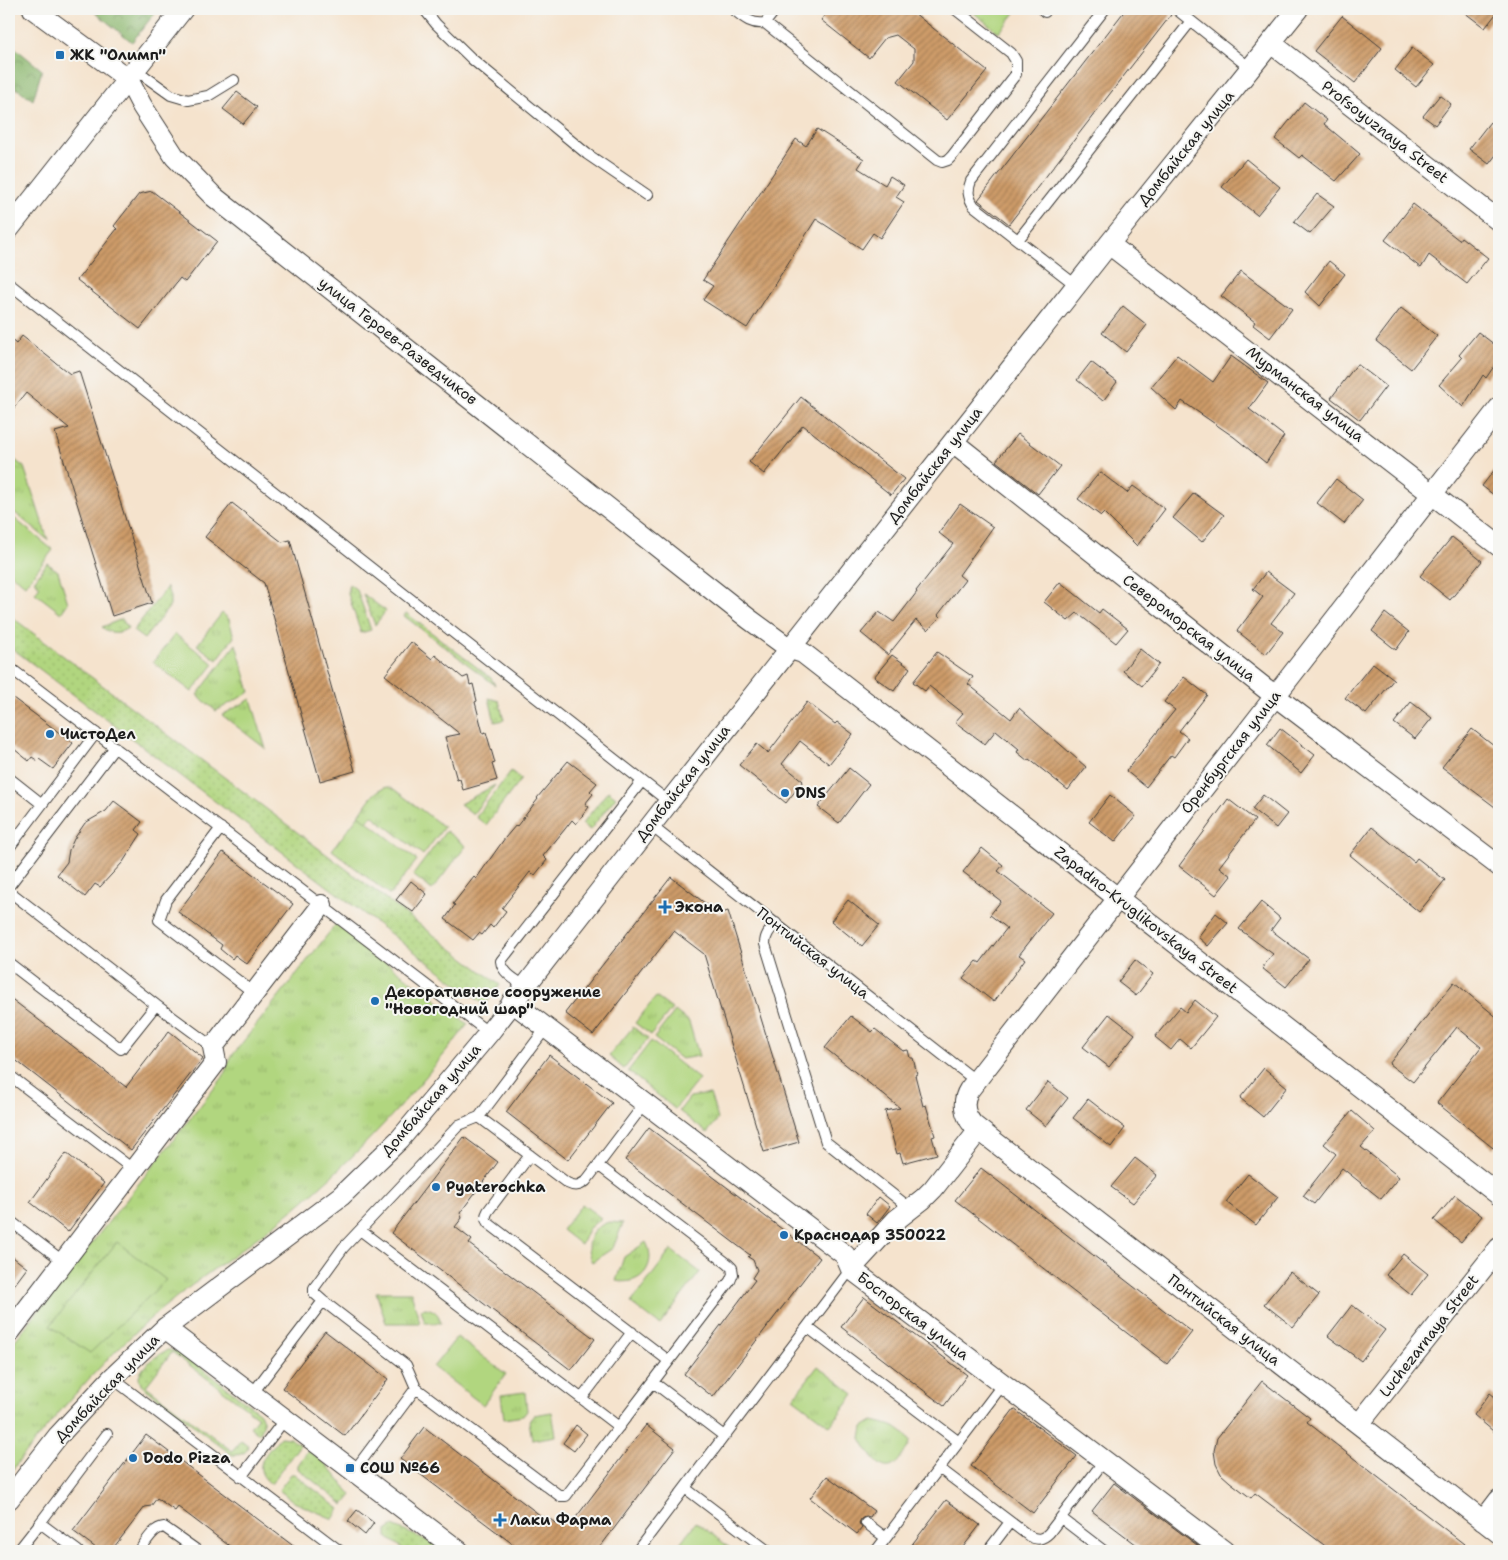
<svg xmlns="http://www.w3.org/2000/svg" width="1508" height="1560" font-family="'Shantell Sans',sans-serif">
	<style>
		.grass { fill: url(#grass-dots); stroke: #66794e }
		.forest { fill: url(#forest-crowns); stroke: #546a45 }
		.park { fill: url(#park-tufts); stroke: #66794e }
		.pitch { fill: #b1d67f; stroke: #66794e }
		.building { fill: url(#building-hatch) }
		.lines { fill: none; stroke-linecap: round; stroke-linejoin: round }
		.lane-casing { stroke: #3d3a37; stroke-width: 12 }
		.street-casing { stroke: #3d3a37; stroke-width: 22 }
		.lane { stroke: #fff; stroke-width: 10 }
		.street { stroke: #fff; stroke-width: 20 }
		.poi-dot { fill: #1f6fb2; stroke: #f6f6f2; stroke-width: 2 }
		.labels { text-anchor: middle; stroke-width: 4; stroke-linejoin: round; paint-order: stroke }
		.poi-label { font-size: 15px; font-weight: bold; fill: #1c1c1c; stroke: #f6f6f2; text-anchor: start }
		.street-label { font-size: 15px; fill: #1c1c1c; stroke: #f6f6f2 }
	</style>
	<defs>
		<pattern id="grass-dots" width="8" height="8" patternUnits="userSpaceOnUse" patternTransform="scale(1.25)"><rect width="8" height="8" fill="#b1d67f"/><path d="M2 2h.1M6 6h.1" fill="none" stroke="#98b76d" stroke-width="1.8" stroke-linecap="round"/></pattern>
		<pattern id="forest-crowns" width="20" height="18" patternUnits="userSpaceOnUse" patternTransform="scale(1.25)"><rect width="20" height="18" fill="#8cb76e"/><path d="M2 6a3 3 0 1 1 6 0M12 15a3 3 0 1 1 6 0" fill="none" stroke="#72945a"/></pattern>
		<pattern id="park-tufts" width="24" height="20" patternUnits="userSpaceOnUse" patternTransform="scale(1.25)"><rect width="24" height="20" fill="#b1d67f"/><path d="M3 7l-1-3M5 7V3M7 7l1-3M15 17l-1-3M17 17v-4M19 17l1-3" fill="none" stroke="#98b76d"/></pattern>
		<pattern id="building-hatch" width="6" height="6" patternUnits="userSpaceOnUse" patternTransform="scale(1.25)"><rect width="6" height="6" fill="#cd9b69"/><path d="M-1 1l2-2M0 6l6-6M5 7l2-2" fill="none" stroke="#a67e56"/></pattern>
	</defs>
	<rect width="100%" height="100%" fill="#f6f6f2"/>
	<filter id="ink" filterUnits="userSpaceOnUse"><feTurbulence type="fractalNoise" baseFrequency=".02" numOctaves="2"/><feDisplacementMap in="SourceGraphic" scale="10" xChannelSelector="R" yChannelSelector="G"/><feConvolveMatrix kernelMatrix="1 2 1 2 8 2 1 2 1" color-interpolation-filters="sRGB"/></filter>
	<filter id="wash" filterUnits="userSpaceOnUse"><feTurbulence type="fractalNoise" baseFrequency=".0096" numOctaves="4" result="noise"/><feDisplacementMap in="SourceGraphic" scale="20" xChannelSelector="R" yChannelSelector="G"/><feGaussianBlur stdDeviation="1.12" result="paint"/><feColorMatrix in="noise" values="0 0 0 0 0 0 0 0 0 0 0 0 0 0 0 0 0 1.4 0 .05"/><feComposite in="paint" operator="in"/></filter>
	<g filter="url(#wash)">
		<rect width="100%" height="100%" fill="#f5e3cd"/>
		<path class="grass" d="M349,584L357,590L371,630L361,633L348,594Z
			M167,587L170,597V606L144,639L133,631Z
			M363,594L386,611L375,625Z
			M406,613L491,678L495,685L404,616Z
			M9,615L500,985L485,1005L9,646Z
			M122,619L128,628C120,634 109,634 102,627Z
			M489,698L499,701L504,720L495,722Z
			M511,771L521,779L486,825L476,817Z
			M495,785L473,814L460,804Z
			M608,791L616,797L590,830L582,824Z
			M168,1350L181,1352L260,1413L264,1422L261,1431L257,1433L250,1427L258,1417L172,1352L146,1386L232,1451L241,1440L249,1446C246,1454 241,1455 232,1455L141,1385C140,1382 139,1379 139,1377C139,1368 161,1352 168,1350Z
			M280,1437L290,1438L300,1445L271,1484C249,1467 267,1453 280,1437Z
			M308,1450L326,1464L352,1495L344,1505L298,1469V1465Z
			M291,1474H294L340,1509L333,1519L294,1502L279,1490Z
			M393,1526L428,1541L443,1551H406L387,1537V1530Z"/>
		<path class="forest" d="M91,9H158L132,42Z
			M9,43L42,70L33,100L9,83Z"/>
		<path class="park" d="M969,9H1018L999,33Z
			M11,457L24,467L48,540L9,508V459Z
			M47,563L58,571L68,603L61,613L35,593L40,586L34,581Z
			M222,613L229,619L234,637L217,660L197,645Z
			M236,644L250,692L216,711L197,695Z
			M251,699L266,749L222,715Z
			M389,787L395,790L444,827L423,855L372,815L367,822L359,815C367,804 374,788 389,787Z
			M446,831L466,846L432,890L413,875Z
			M336,924L468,1024C412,1097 350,1165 278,1222C233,1257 185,1287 143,1325C93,1371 51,1420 9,1474V1348L223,1077L231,1057Z
			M656,997L672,1009L651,1035L635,1023Z
			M675,1011L689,1022L699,1056L681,1059L654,1038Z
			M633,1027L648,1039L624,1069L609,1056Z
			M710,1094L718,1119L707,1133L679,1111L690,1097Z
			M582,1204L601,1218L588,1229L581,1245L562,1230Z
			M609,1222L623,1223L613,1248L592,1262C583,1245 590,1228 609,1222Z
			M646,1242C658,1265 641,1286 616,1281L624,1257Z
			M376,1292H411L420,1323H386Z
			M426,1308C435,1310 439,1314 441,1323H425L421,1309Z
			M818,1366L854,1394L830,1426L793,1398Z
			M525,1392L527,1411L523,1416L504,1419L501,1395Z
			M552,1412L556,1436L532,1440L529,1421L534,1415Z
			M873,1421C887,1424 902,1427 910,1441C910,1448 904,1451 901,1457C885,1483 869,1453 861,1438L863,1427Z"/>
		<path class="pitch" d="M9,514L53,550L25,585L9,572Z
			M175,634L214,664L192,692L153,662Z
			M359,815L417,860L390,895L332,850Z
			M651,1041L699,1079L675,1109L628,1071Z
			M117,1242L166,1280L90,1353L50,1326Z
			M671,1250L700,1272L660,1325L631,1303Z
			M457,1337L506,1374L483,1405L433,1367Z
			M696,1522L734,1551H674Z"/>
		<g id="blocks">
			<path class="building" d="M830,9H909L987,71L947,120L898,81L914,61V49L896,35L885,38L869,58L821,20Z
				M1126,9H1163L1171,15L1009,224L978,200Z
				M1460,9H1499V10L1485,28Z
				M1342,16L1382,48L1355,83L1314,51Z
				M1412,48L1434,65L1416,87L1395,70Z
				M237,92L257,107L243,124L223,109Z
				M1440,95L1451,104L1435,125L1423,116Z
				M1304,102L1327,120L1324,124L1360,154L1336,181L1302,155L1299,158L1275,139Z
				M1490,122L1499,129V151L1489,164L1469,149Z
				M817,129L864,159L858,168L885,185L890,176L904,185L896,197L904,202L880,238L873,233L862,249L816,219L747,328L703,300L713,286L703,280L796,139L806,146Z
				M1246,159L1280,187L1257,215L1222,187Z
				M152,191L217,241L185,282L180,278L140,329L77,280L117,229L114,226L139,194Z
				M1317,194L1334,206L1310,234L1294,222Z
				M1413,204L1459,240L1461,237L1488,258L1467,284L1429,255L1421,268L1385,240Z
				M1329,261L1345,274L1320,306L1305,292Z
				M1241,271L1292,309L1270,338L1253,325L1255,322L1221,296Z
				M1123,306L1147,325L1126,352L1102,333Z
				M1401,308L1437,336L1411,369L1376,341Z
				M1478,332L1499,348V359L1486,378L1483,375L1463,407L1439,385L1462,358L1459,355Z
				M22,336L70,374L79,371L152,603L112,616L55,432L69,428L26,393L9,414V338L16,344Z
				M1177,355L1213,382L1231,356L1268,383L1249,409L1284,436L1266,463L1234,437L1182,401L1176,410L1151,387Z
				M1091,362L1117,382L1103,401L1077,380Z
				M1357,364L1386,386L1360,420L1331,398Z
				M801,397L904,479L891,495L803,425L764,474L749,462Z
				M1018,434L1060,466L1038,494L996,461Z
				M1499,464V499L1482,486Z
				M1100,472L1127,493L1133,486L1165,509L1137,546L1104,513L1101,516L1078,499Z
				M1336,479L1363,500L1344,524L1317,503Z
				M1194,493L1224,515L1202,542L1173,518Z
				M232,503L282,542L290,540L355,771L320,781L264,583L205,537Z
				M960,504L993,527L959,575L965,580L938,615L940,617L928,630L916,620L888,655L861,633L879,612L894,622L917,592L916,591L953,544L939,533Z
				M1452,537L1482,561L1450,600L1420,576Z
				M1266,572L1294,593L1271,623L1283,632L1266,654L1237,631L1263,597L1253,589Z
				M1060,582L1099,613L1102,609L1128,629L1116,643L1077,613L1068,621L1044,602Z
				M1385,613L1409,632L1396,650L1372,631Z
				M411,642L432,659L435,655L463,678L468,676L470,685L473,684L477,701L475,702L483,733L486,732L495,763L492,764L497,780L463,790L460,779L457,780L445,737L460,734L385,675Z
				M1140,649L1159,664L1142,686L1123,671Z
				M937,652L973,677L968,684L1011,719L1019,708L1086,767L1068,790L1029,759L1028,761L1017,752L1019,749L996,730L985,744L955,722L963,713L929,686L925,691L913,682Z
				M892,655L910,668L894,691L874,677Z
				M1373,663L1394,679L1366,714L1345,698Z
				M1184,677L1207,695L1179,731L1188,738L1174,757L1171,755L1146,787L1126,771L1175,710L1164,702Z
				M9,695L73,743L53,769L39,759L38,761L32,757L29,761L9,745Z
				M807,702L835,724L837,722L853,734L829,764L800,741L782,764L803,781L786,803L739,765L757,744L768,753Z
				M1411,702L1432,718L1415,739L1394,723Z
				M1280,728L1315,755L1301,773L1267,745Z
				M1472,729L1499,750V810L1442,767Z
				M568,761L597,783L590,791L593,794L585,804L589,807L576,824L572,820L565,829L543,856L547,860L535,875L530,872L502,908L506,911L493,928L490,925L482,935L479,933L473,940L445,919L455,905L453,904L474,877L476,879L505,838L516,825L517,826L538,799L537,798Z
				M849,768L869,784L839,823L818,807Z
				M1110,795L1136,816L1115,842L1089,822Z
				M1263,795L1287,814L1276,828L1252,809Z
				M1228,799L1255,820L1219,867L1231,876L1216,895L1179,866Z
				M114,801L142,822L136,830L141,834L123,862L100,887L95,884L85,897L57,875L67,862L69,850L74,839L85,823L106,811Z
				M1372,827L1414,862L1417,858L1445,880L1419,912L1350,855Z
				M982,848L1003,865L998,871L1052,913L1019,955L1025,959L994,1002L963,978L977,961L980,963L1007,928L990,915L1001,901L963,872Z
				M223,852L293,904L247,964L235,955L232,959L220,949L222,945L178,912Z
				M671,877L719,914L728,911L799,1142L764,1152L704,954L674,931L593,1035L565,1013Z
				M411,881L427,894L413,912L396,900Z
				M848,900L879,925L862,946L831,921Z
				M1261,902L1280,918L1271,930L1309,959L1286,987L1262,968L1273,954L1239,929Z
				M1216,913L1228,923L1208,946L1198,937Z
				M1135,960L1153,974L1136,996L1118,982Z
				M1454,982L1499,1019V1141L1493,1148L1437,1103L1481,1047L1457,1027L1413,1082L1389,1064Z
				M9,997L126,1087L169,1031L203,1058L131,1150L9,1055Z
				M1195,1000L1216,1017L1191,1048L1180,1039L1171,1050L1155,1037L1180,1007L1186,1012Z
				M1109,1014L1135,1034L1109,1067L1083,1047Z
				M851,1016L872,1032L875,1029L903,1051L908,1050L910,1058H913L917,1074L915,1075L923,1106L926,1105L935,1136L932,1137L937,1154L903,1163L900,1153L897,1154L885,1111L900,1108L825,1048Z
				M549,1055L612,1103L568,1160L506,1112Z
				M1264,1068L1287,1087L1263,1117L1240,1098Z
				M1048,1082L1068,1098L1046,1126L1026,1110Z
				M1088,1099L1125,1128L1111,1147L1073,1118Z
				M1352,1111L1375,1131L1361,1147L1399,1177L1381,1199L1342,1168L1314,1204L1303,1196L1336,1154L1324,1144Z
				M649,1128L820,1258L713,1397L684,1374L755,1280L752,1278L757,1270L753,1260L748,1257L750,1255L625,1160Z
				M464,1137L498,1162L460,1213L462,1218L455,1227L472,1240L469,1244L595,1339L571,1370L391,1233Z
				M66,1153L104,1183L68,1232L30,1202Z
				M1135,1158L1157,1175L1133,1203L1111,1187Z
				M981,1168L1192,1332L1167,1364L955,1200Z
				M1248,1174L1278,1197L1256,1225L1226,1202Z
				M1455,1195L1482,1216L1461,1242L1434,1220Z
				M879,1197L890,1206L877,1223L866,1214Z
				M9,1254L27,1268L9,1292Z
				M1403,1254L1428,1274L1411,1295L1386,1275Z
				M1290,1272L1319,1295L1293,1327L1264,1304Z
				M864,1297L967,1375L944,1406L841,1327Z
				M1352,1305L1385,1330L1361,1361L1328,1336Z
				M325,1331L388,1379L345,1436L282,1388Z
				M1262,1381L1310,1418L1307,1422L1473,1551H1332L1255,1493L1251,1498L1230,1482L1221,1474L1216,1464L1214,1451L1217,1438Z
				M1490,1393L1499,1400V1436L1474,1415Z
				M1014,1409L1077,1456L1033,1513L971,1466Z
				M576,1425L587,1434L574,1451L563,1443Z
				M646,1425L675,1448L597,1551H522L400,1459L424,1427L549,1522L550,1519L555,1523L566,1525L572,1518L574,1520Z
				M146,1435L153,1440L300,1551H236L178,1507L175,1511L157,1498L151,1506L145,1507L111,1551H100L73,1531Z
				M827,1476L874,1511L870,1517L866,1516L861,1519L859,1523L862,1528L857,1534L810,1498Z
				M1114,1483L1205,1551H1145L1092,1511Z
				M946,1500L980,1525L960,1551H907Z
				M357,1510L374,1523L365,1535L348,1521Z"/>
		</g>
	</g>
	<g filter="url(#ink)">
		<use href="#blocks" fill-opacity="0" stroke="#3d3a37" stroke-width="1"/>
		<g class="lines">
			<g class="lane-casing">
				<path id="lane" d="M424,9L436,24L472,59L587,154L647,195
					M733,9C743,17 751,25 765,23L776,9
					M1042,9L1045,12
					M1176,9L1250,68
					M765,23L937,160L942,162L948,160L952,156L1016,74V61L1011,53L955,9
					M136,70L171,95L188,100L208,96L234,80
					M1018,240L1191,21
					M12,286L669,802
					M1077,286L974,206C968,197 967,191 971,181L1105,9
					M9,667L489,1033
					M9,778L42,804
					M650,825L976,1081
					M221,828L166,900L159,920L254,993
					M9,848L96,733
					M9,886L115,747
					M9,891L156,1005
					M776,923C770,930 765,935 765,944L826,1142L911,1209
					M9,963L121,1049L156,1005L213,1047
					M525,986C516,980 502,973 501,961L642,781
					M9,1075L134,1170
					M479,1117L567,1183C575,1187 579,1186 586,1181L645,1103
					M530,1155L488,1211C485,1216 485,1219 488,1223L669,1361
					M598,1165L728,1264L732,1268L733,1274L730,1281L653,1382
					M9,1220L64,1262
					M360,1230L619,1427
					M323,1301L314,1293V1288L343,1248L459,1125L479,1117L546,1028
					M807,1327L959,1442
					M112,1378L340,1551
					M252,1394L323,1301L406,1365L416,1388
					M582,1398L632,1332
					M939,1468L1029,1536C1037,1540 1042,1540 1049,1533L1104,1461
					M354,1471L416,1388L560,1496H566L569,1492L653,1382L724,1436
					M241,1477L285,1419
					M685,1488L768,1551
					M1061,1518L1104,1551
					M40,1523L107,1434
					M866,1523L886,1538
					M18,1551L40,1523L78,1551
					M139,1551C146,1542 153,1528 164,1527L198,1551
					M637,1551L851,1269
					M876,1551L1003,1384
					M988,1551L1010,1522"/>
			</g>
			<g class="street-casing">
				<path id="street" d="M33,9L128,79L142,106L175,157L213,196L749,619L790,649L803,653L1499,1195
					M1271,43L1499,221
					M9,229L183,9
					M1109,244L1499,546
					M1499,408L969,1090C962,1101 964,1114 973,1125L1499,1533
					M953,442L1275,696L1499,866
					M512,1002L845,1255L851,1269L1224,1551
					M851,1269L896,1220L923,1199L933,1189L979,1130
					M165,1328L459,1551
					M9,1333L216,1062L213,1047L322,905
					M1359,1424L1499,1248
					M9,1499L58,1436L112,1378L165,1328L341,1196L400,1139L489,1033L669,802L1109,244L1298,9
					M1483,1521L1499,1500"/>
			</g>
			<use href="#lane" class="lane"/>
			<use href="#street" class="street"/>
		</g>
	</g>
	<g class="poi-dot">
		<rect x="55" y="50" width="10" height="10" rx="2.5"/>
		<circle cx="50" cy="734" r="5"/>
		<circle cx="785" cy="793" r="5"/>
		<path d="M662.5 899.5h5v5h5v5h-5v5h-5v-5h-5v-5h5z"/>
		<circle cx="375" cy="1001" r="5"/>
		<circle cx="436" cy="1187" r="5"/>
		<circle cx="784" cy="1235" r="5"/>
		<circle cx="133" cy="1458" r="5"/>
		<rect x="345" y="1463" width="10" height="10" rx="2.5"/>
		<path d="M497.5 1512.5h5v5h5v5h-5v5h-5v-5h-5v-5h5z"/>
	</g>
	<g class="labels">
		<g class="poi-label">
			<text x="70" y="60">ЖК "Олимп"</text>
			<text x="60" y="739">ЧистоДел</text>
			<text x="795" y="798">DNS</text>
			<text x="675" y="912">Экона</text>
			<text x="385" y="997">Декоративное сооружение<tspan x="385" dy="17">"Новогодний шар"</tspan></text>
			<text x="446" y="1192">Pyaterochka</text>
			<text x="794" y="1240">Краснодар 350022</text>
			<text x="143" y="1463">Dodo Pizza</text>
			<text x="360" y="1473">СОШ №66</text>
			<text x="510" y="1525">Лаки Фарма</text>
		</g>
		<g class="street-label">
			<text transform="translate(1385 132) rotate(38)" y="5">Profsoyuznaya Street</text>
			<text transform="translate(1186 148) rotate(-51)" y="5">Домбайская улица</text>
			<text transform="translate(398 341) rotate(38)" y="5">улица Героев-Разведчиков</text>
			<text transform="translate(1305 394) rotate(38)" y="5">Мурманская улица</text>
			<text transform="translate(935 465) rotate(-52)" y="5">Домбайская улица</text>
			<text transform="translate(1189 628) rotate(38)" y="5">Североморская улица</text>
			<text transform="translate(1231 752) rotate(-52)" y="5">Оренбургская улица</text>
			<text transform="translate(683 783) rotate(-52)" y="5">Домбайская улица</text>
			<text transform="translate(1146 920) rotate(38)" y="5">Zapadno-Kruglikovskaya Street</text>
			<text transform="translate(813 953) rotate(38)" y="5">Понтийская улица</text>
			<text transform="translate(431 1100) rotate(-49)" y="5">Домбайская улица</text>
			<text transform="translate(913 1316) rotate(37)" y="5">Боспорская улица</text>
			<text transform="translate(1224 1320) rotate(38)" y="5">Понтийская улица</text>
			<text transform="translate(1429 1336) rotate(-52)" y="5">Luchezarnaya Street</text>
			<text transform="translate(107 1388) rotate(-46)" y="5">Домбайская улица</text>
		</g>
	</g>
	<rect width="1508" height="1560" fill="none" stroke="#f6f6f2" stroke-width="30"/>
</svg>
